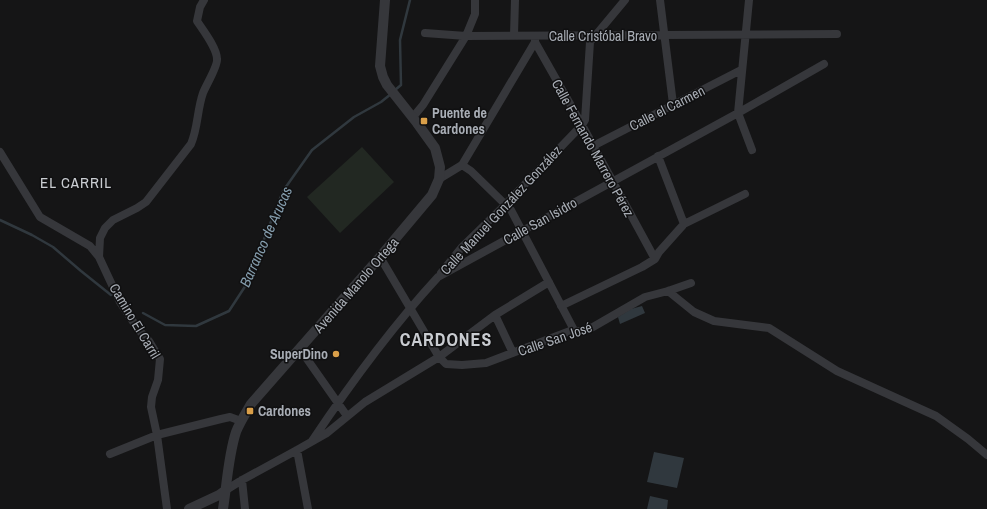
<svg xmlns="http://www.w3.org/2000/svg" width="987" height="509" font-family="'Archivo Narrow',sans-serif">
	<style>
		.green { fill: #222822 }
		.water { fill: #30383e }
		.lines { fill: none; stroke-linecap: round; stroke-linejoin: round }
		.stream { stroke: #30383e; stroke-width: 2.5 }
		.minor { stroke: #36373b; stroke-width: 8 }
		.tertiary { stroke: #36373b; stroke-width: 10 }
		.poi-dot { fill: #da9f49; stroke: #101011; stroke-width: 1.5 }
		.labels { text-anchor: middle; stroke-width: 3; stroke-linejoin: round; paint-order: stroke }
		.street-label { font-size: 14px; fill: #a8adb5; stroke: #101011 }
		.poi-label { font-size: 14px; font-weight: bold; fill: #a8adb5; stroke: #101011; text-anchor: start }
		.neighbourhood-label { font-size: 15px; letter-spacing: 1px; fill: #c9ccd1; stroke: #101011 }
		.water-label { font-size: 15px; font-style: italic; fill: #849cac; stroke: #101011 }
		.district-label { font-size: 18px; font-weight: bold; letter-spacing: 1px; fill: #c9ccd1; stroke: #101011 }
	</style>
	<rect width="100%" height="100%" fill="#151516"/>
	<path class="green" d="M362,147L394,182L340,233L307,197Z"/>
	<path class="water" d="M642,306L645,313L620,324L618,317L631,309Z
		M654,452L684,458L677,488L647,482Z
		M650,496L668,500L667,509H647Z"/>
	<g class="lines">
		<path class="stream" d="M395,90L401,85L400,40L410,0
			M0,220L32,235L53,247L81,271L111,295
			M143,313L165,325L196,326L229,311L246,285L283,191L312,150L354,117L381,102L391,94"/>
		<path class="minor" d="M660,0L673,104
			M749,0L738,113L752,150
			M425,33L466,36L475,14V0
			M514,35L515,0
			M535,36V42L582,125L655,259
			M413,117L423,105L466,36L837,34
			M593,146L741,70
			M0,152L40,217L90,246L99,257
			M658,156L684,224
			M462,165L471,171L511,210L574,330
			M439,179L462,165L535,42
			M380,257L439,357L446,364L462,365L486,363L570,331H583L593,327L645,297L668,291L691,283
			M441,273L462,247L504,206L582,125L585,120L590,42L625,0
			M668,291L694,312L714,321L769,328L837,371L936,416L968,439L987,455
			M561,306L642,267L655,259L659,252L684,224L745,194
			M495,315L513,353
			M300,349L347,416
			M312,441C350,384 391,328 438,277L738,113L824,64
			M297,450L308,509
			M110,454L157,435L221,419L230,417L241,421
			M242,480L245,509
			M226,490L242,480L297,450L327,433L365,402L439,357L495,315L549,282
			M167,509L157,435L151,407L152,397L158,380L160,359L149,341L138,329L120,302L99,257L100,238L105,228L113,220L137,208L146,202L191,144C198,128 197,110 203,93C206,85 218,66 217,59C217,48 203,30 197,21L200,7L204,0"/>
		<path class="tertiary" d="M189,509L219,495L226,490
			M223,509C227,484 228,457 236,432C240,422 246,413 251,404L380,257L432,195L439,179L440,167L435,148L417,123L387,85L383,77L380,66L385,0"/>
	</g>
	<g class="poi-dot">
		<rect x="420" y="117" width="8" height="8" rx="2"/>
		<circle cx="336" cy="354" r="4"/>
		<rect x="246" y="407" width="8" height="8" rx="2"/>
	</g>
	<g class="labels">
		<g class="street-label">
			<text x="603" y="41">Calle Cristóbal Bravo</text>
			<text transform="translate(667 108) rotate(-27)" y="5">Calle el Carmen</text>
			<text transform="translate(593 148) rotate(61)" y="5">Calle Fernando Marrero Pérez</text>
			<text transform="translate(501 210) rotate(-47)" y="5">Calle Manuel González González</text>
			<text transform="translate(540 221) rotate(-29)" y="5">Calle San Isidro</text>
			<text transform="translate(356 285) rotate(-49)" y="5">Avenida Manolo Ortega</text>
			<text transform="translate(135 321) rotate(59)" y="5">Camino El Carril</text>
			<text transform="translate(555 339) rotate(-19)" y="5">Calle San José</text>
		</g>
		<g class="poi-label">
			<text x="432" y="118">Puente de<tspan x="432" dy="16">Cardones</tspan></text>
			<text x="328" y="359" text-anchor="end">SuperDino</text>
			<text x="258" y="416">Cardones</text>
		</g>
		<g class="neighbourhood-label">
			<text x="76" y="188">EL CARRIL</text>
		</g>
		<g class="water-label">
			<text transform="translate(266 237) rotate(-66)" y="5">Barranco de Arucas</text>
		</g>
		<g class="district-label">
			<text x="446" y="346">CARDONES</text>
		</g>
	</g>
</svg>
